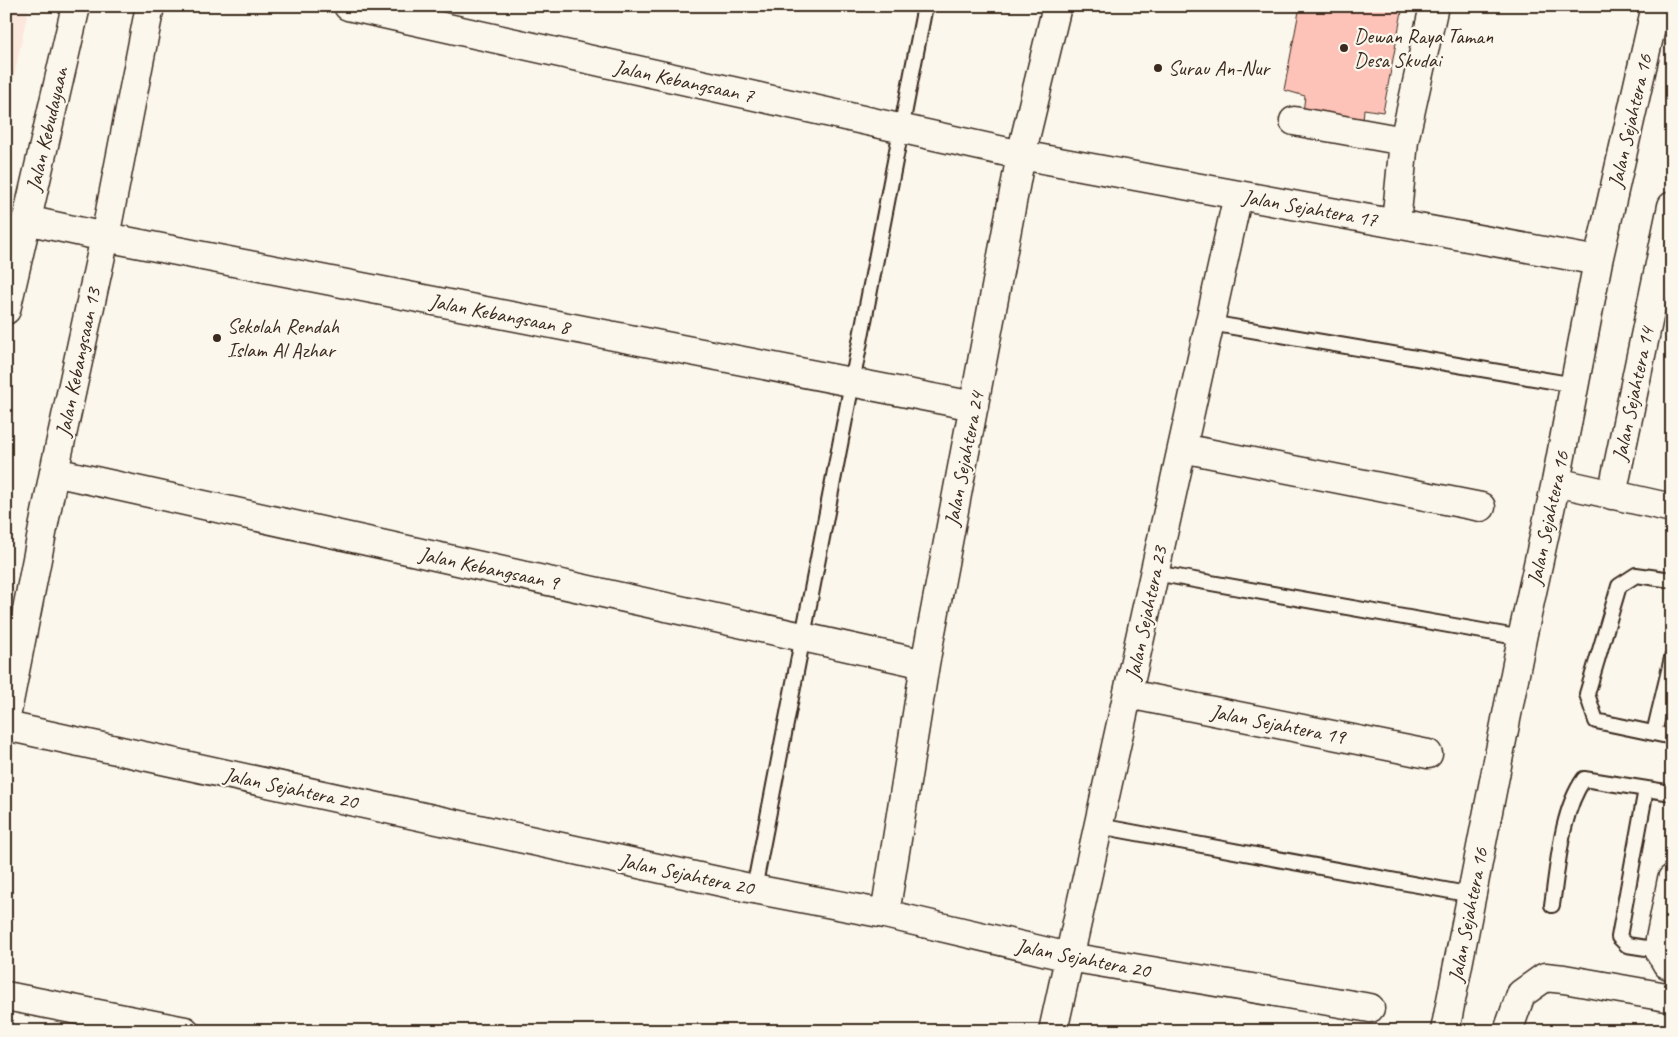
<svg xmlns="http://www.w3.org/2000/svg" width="1678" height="1037" font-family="Caveat,sans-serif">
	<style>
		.built { fill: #fce7dc }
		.building { fill: #fec3b8; stroke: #3b2a1e }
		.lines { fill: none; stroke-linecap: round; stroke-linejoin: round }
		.lane-casing { stroke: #3b2a1e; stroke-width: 18 }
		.street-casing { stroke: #3b2a1e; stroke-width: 31 }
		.secondary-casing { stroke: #3b2a1e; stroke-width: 31 }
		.lane { stroke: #fbf7ec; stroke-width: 14 }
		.street { stroke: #fbf7ec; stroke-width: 28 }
		.secondary { stroke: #fbf7ec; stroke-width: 28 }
		.poi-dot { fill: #3b2a1e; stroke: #fbf7ec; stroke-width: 2 }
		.labels { text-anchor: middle; stroke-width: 4.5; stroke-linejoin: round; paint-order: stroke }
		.poi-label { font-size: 21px; fill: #3b2a1e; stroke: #fbf7ec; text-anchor: start }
		.street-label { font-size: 21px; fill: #3b2a1e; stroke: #fbf7ec }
	</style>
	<rect width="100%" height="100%" fill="#fbf7ec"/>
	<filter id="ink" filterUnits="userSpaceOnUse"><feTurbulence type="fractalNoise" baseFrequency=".02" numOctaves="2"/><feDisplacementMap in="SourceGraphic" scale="10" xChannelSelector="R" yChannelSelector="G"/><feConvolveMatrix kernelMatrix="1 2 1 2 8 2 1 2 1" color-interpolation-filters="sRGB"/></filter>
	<g filter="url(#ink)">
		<path class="built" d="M6,6H29L6,115Z"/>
		<path class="building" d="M1300,6H1403L1383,112L1364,109L1363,121L1303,113L1305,96L1284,90Z"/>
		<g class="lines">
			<g class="lane-casing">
				<path id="lane" d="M1210,323L1575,385
					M1155,573L1522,638
					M1672,580L1636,575L1619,586L1587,694L1596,721L1672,737
					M1654,733L1672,658
					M1646,789L1619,937L1627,945L1659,950
					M1099,826L1472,895
					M754,889L925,6
					M1552,905C1558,866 1561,811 1584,779L1672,793"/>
			</g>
			<g class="street-casing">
				<path id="street" d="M348,6L1021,155L1598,261
					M1294,121L1404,141L1396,223
					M1404,141L1434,6
					M26,220L105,237L974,406
					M1182,448L1481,507
					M54,472L925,664
					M1556,482L1672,508
					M1612,495L1672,206
					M1128,694L1428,754
					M6,717L54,472L105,237L150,6
					M6,726L754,889L885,914L1069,957L1370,1008
					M1672,879L1660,939L1659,950L1667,964L1672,966
					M885,914L925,664L1021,155L1057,6
					M6,996L185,1031
					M1053,1031L1238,195
					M1445,1031L1522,638L1556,482L1598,261L1656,6
					M1508,1031L1521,994L1545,977L1564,979L1672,998"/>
			</g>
			<g class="secondary-casing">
				<path id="secondary" d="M6,310L76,6"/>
			</g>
			<use href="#lane" class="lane"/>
			<use href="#street" class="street"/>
			<use href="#secondary" class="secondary"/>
		</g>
	</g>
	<g class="poi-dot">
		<circle cx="1344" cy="48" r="5"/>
		<circle cx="1158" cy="68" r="5"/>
		<circle cx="217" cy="338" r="5"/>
	</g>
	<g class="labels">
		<g class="poi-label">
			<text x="1354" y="43">Dewan Raya Taman<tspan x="1354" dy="24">Desa Skudai</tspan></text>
			<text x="1168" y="75">Surau An-Nur</text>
			<text x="227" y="333">Sekolah Rendah<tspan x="227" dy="24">Islam Al Azhar</tspan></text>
		</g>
		<g class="street-label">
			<text transform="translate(684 81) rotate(12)" y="7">Jalan Kebangsaan 7</text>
			<text transform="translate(1630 121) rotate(-77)" y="7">Jalan Sejahtera 16</text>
			<text transform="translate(47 129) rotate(-77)" y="7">Jalan Kebudayaan</text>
			<text transform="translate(1310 208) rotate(10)" y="7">Jalan Sejahtera 17</text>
			<text transform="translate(500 314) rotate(11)" y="7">Jalan Kebangsaan 8</text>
			<text transform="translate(78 362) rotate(-78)" y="7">Jalan Kebangsaan 13</text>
			<text transform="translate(1633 394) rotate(-78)" y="7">Jalan Sejahtera 14</text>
			<text transform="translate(964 459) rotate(-79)" y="7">Jalan Sejahtera 24</text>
			<text transform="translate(1548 518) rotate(-78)" y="7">Jalan Sejahtera 16</text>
			<text transform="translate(489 568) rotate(12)" y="7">Jalan Kebangsaan 9</text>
			<text transform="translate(1146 613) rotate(-78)" y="7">Jalan Sejahtera 23</text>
			<text transform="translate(1278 724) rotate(11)" y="7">Jalan Sejahtera 19</text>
			<text transform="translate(291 788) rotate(12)" y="7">Jalan Sejahtera 20</text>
			<text transform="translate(687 874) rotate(12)" y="7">Jalan Sejahtera 20</text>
			<text transform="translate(1468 915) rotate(-79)" y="7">Jalan Sejahtera 16</text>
			<text transform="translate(1083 958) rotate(11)" y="7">Jalan Sejahtera 20</text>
		</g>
	</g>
	<rect width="1678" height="1037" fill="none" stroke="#fbf7ec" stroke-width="25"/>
	<rect x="12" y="12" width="1653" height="1012" fill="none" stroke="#3b2a1e" stroke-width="2" filter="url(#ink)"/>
</svg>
